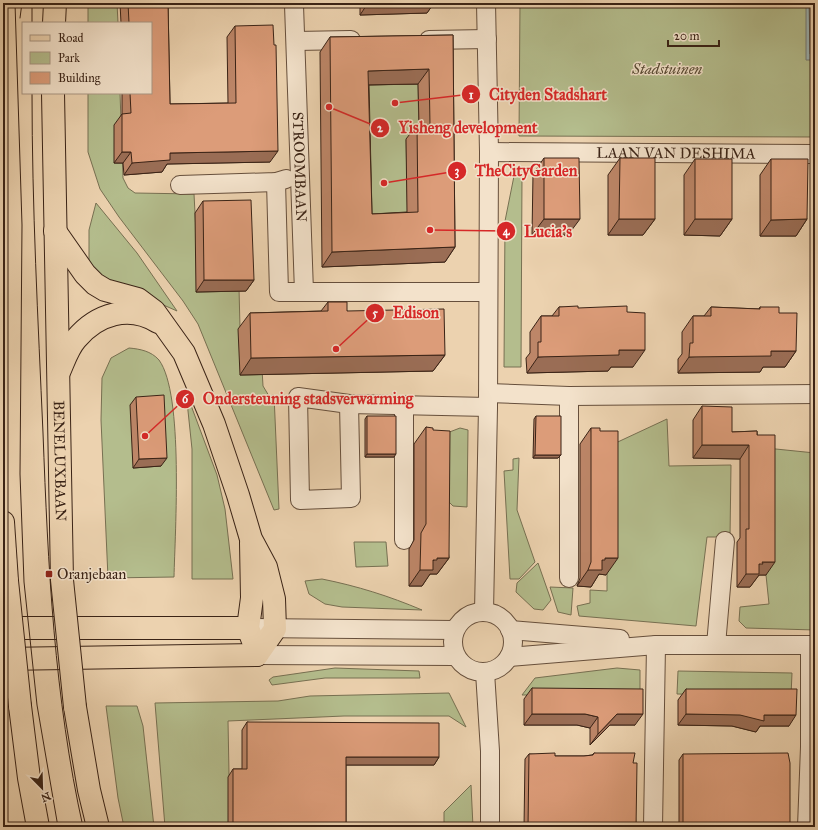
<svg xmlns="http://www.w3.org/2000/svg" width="818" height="830" font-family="'IM FELL Great Primer',serif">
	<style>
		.green { fill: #b4bd8d; stroke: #777052 }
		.water { fill: #9cb5b5; stroke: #757b75 }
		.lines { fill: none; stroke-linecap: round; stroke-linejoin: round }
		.shore { stroke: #6b6c66; stroke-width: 1 }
		.minor-casing { stroke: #664f3c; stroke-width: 20 }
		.major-casing { stroke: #3a2316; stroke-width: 24 }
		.minor { stroke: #f3e2cb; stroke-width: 18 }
		.major { stroke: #ecd2af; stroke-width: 22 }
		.tram { stroke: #3a2316; stroke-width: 1 }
		.major-bridge-casing { stroke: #3a2316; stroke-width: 24; stroke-linecap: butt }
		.major-bridge { stroke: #ecd2af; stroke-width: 22 }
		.wall { fill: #bd8668; stroke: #3a2316; fill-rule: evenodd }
		.shaded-wall { fill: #9a6d55; stroke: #3a2316 }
		.building { fill: #dc9c79; stroke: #3a2316; fill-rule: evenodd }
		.poi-dot { fill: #8f2418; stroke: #f3e2cb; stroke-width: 1.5 }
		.labels { text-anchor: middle; stroke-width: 3; stroke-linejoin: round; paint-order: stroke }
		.park-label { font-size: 15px; font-style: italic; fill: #584a34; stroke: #f3e2cb }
		.street-label { font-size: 15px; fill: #3a2316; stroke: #f3e2cb }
		.poi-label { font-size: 15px; fill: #3a2316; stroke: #f3e2cb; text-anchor: start }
		.leader { fill: none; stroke: #d62828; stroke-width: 1.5 }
		.callout-dot { fill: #d62828; stroke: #f3e2cb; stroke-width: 1.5 }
		.mark-label { font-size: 12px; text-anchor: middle; font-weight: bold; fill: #fff }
		.callout-label { font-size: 16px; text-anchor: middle; font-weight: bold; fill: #d62828; stroke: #f3e2cb; stroke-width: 3; stroke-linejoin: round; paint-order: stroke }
	</style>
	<rect width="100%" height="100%" fill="#ecd2af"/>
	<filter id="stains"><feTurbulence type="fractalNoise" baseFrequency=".005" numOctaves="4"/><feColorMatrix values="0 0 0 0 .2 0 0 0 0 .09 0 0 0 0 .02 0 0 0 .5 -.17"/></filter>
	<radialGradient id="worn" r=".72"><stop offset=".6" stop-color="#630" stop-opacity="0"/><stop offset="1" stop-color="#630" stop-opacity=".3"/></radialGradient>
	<path class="green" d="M88,3H117L118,23H88Z
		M520,3H815V137L519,136Z
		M418,84L419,140H406L408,227L362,228L358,85Z
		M88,93H120L123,178L128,188L135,193L194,194L199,289L239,288L241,368L262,369L263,386L269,396L274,395L279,509L274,510L198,324L183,301L119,217L100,189L88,152Z
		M522,175L521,367H504L505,221L514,176Z
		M96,203L137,253L177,311L159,303L114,286L89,269V230Z
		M129,348C140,349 151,351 159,360C184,394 175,532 174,577L108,578L101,420L102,378L111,358Z
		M186,392L217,475L225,509L233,579H192V449Z
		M667,419L669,466L731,465L730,537H707L696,626L579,616L577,606L590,603V590L607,591V447Z
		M460,428L468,430L467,507L453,506L443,496L439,436Z
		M766,448L815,453V630L746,628L739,621L740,607L769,604L766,575Z
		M519,458L517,510L535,562L519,579H510L504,471L513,470V459Z
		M354,542H386L388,566L356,567Z
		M538,563L551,600L543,610L534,609L516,592L517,583Z
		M322,579C357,586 389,596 422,610L342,607L325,604L309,594L305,581Z
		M550,587L573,588L571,615L558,612Z
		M335,668L419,671L420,678H325L272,685L269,680L273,677Z
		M617,668L640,670V695H522L535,678Z
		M678,671L792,673L791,696L677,694Z
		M449,693L466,727L449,716H344L228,721L230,827H165L155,703L278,701L310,696Z
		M106,706H137L143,726L154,827H124L118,798Z
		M471,785L473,827H444V812Z"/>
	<path class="water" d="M806,3H815V60H806Z"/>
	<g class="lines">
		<path class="shore" d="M809,3L810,54L815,56
			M815,3V50"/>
		<g class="minor-casing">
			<g id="minor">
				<path id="s1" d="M294,5L304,292"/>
				<path d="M429,40L487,39"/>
				<path d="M296,41L351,40"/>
				<path id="s2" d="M489,152L815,154"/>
				<path d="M276,182L279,292H488"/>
				<path d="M180,185L276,182L286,179"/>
				<path d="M488,393L569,396L815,394"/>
				<path d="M569,396V578"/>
				<path d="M349,404L351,498L300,500L298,397L349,404L488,407"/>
				<path d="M404,540V406"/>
				<circle cx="483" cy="642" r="30"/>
				<path d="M484,612L488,407L489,152L486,3"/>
				<path d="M248,628L455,630"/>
				<path d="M510,630L620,639"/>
				<path d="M716,645L725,541"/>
				<path d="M257,655L455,656"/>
				<path d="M509,657L656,645H815"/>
				<path d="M485,672L490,751V827"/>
				<path d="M653,827L656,645"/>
				<path d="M807,827L810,747V645"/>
			</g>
		</g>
		<g class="major-casing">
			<g id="major">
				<path d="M54,23L55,3"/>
				<path id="s3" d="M53,93L62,580"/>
				<path d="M55,231L85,274L95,284L105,290L138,299L154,311L184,353L214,424L238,495L251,539L266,567L274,599L275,629L257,655"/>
				<path d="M59,372C64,361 68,348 76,339C97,314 129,304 158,322"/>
				<path d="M3,522L7,581"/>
				<path d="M251,543L252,598L248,628L253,641"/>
				<path d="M3,628H248"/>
				<path d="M3,659L257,655"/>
				<path d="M20,706L29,778L38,827"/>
				<path d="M75,707L89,790L98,827"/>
			</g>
		</g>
		<use href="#minor" class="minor"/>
		<use href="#major" class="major"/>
		<path class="tram" d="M15,3L22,225L20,474L24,582L37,705L58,827
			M20,18L22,3
			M32,23V3
			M32,93C32,207 38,320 43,433C48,565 54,697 83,827"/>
		<g class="major-bridge-casing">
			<path id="major-bridge" d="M62,580L75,707
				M7,581L20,706"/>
		</g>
		<use href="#major-bridge" class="major-bridge"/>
	</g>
	<path class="wall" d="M120,3H168L170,104L228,103L227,37L235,26L270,162L167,164L162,172L124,175L123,163H114V125L122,114V93H151V23H121Z
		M360,3H434L427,13L360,15Z
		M453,35L455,247L445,262L322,267L320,52L330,37ZM418,84L419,125H417L406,139L407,212L372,214L369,85Z
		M544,158L568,235H532L533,174Z
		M620,158L655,219L643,235H608V175Z
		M695,159L732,219L720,236L684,235V175Z
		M771,159L807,219L796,236H760V175Z
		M203,201L254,280L246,291L196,292L195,213Z
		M328,302L347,311L445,355L433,371L240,375L238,329L250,313L321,311Z
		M559,307L627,312L633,367H611L608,371L527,373L526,358L530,353V332L541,316H552Z
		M711,307L759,309L760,307L779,313L796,351L785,367H763L760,372L678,373V359L682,354V332L693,316H704Z
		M136,397L161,466L133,468L130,405Z
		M702,406L732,432L757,431L766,575H759L750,587H737V542L740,538V459L693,458V420Z
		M367,416L394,457H365V419Z
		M536,416L561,455L558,458H533L534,419Z
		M426,427L433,430L449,558L437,574H430L422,586H409V549L414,540V444Z
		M591,428L606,575L599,574L591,587L577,586L580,578V444Z
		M532,688L635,725H610L590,745V728L577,725H524V699Z
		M686,689L789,726H760L756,732L732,726L678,725V700Z
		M247,722L439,757L434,765H346V827H228V777L233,769H242V730Z
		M594,753L633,763L636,827H524L525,759L529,754L555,756H584L592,755Z
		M683,754L790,827H679V760Z"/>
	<path class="shaded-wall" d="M368,3H434L427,13L360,15Z
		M429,69L418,84L358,85L368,71Z
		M278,151L270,162L167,164L162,172L124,175L132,163L170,153Z
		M122,152H131L123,163H114Z
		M544,219H580L568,235H532Z
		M619,219H655L643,235H608Z
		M695,219H732L720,236L684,235Z
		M807,219L796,236H760L771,220Z
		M455,247L445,262L322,267L332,252Z
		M204,280H254L246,291L196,292Z
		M619,350H645L633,367H611L608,371L527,373L538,357Z
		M771,351H796L785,367H763L760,372L678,373L689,357Z
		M445,355L433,371L240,375L251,358Z
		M702,445H749L740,459L693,458Z
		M367,454H396L394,457H365Z
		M535,455H561L558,458H533Z
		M167,458L161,466L133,468L139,459Z
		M437,558H449L437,574H430L422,586H409L420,570Z
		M605,558H618L606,575L599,574L591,587L577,586L588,570Z
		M762,562H775L766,575H759L750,587H737L746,574Z
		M532,714H585L598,717L590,728L577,725H524Z
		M617,714H643L635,725H610L590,745L598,734Z
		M686,714L764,715H796L789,726H760L756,732L732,726L678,725Z
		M346,757H439L434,765H341Z"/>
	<path class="building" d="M128,3H168L170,104L236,103L235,26L273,25L274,45H276L278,151L170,153V160L132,163L131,152H122V114L131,113L130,93H151V23H129Z
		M453,35L455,247L332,252L330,37ZM429,69L430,125H417L418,212L372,214L368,71Z
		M544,158H579L580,219H544Z
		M620,158H655V219H619Z
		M695,159H732V219H695Z
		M771,159H808L807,219L771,220Z
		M251,200L254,280H204L203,201Z
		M328,302H347V311L444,309L445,355L251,358L250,313L328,311Z
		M578,306V308L627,306V312L645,313V350H619V355L538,357V342H541V316H559V307Z
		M711,307L760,309V307H779V313H797L796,351H771V356L689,357L690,343H693V316H711Z
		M164,395L167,458L139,459L136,397Z
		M702,406L732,407V432L757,431V435H775V562H762L763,564H759V574H746V529H749V445H702Z
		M367,416H396V454H367Z
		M536,416H561V455H535Z
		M426,427L433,428V430L450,431L449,558H437V560H433V570H420L421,533L426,524Z
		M591,428H600V431H618V558H605V560H602V570H588L591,562Z
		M532,688L643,689V714H617L598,734V717L585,714H532Z
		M686,689H797L796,715H764V721L740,715L686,714Z
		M247,722L439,723V757H346V827H233V769H247Z
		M555,753V756H584L593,755L594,753H635L633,763H637L636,827H528L529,754Z
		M788,753L790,763V827H683V754Z"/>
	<rect class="poi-dot" x="45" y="570" width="8" height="8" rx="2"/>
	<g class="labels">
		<g class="park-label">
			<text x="667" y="74">Stadstuinen</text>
		</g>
		<g class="street-label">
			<text dy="5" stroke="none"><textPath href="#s2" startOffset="187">LAAN VAN DESHIMA</textPath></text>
			<text dy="5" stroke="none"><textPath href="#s1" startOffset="162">STROOMBAAN</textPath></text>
			<text dy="5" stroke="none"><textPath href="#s3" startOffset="368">BENELUXBAAN</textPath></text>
		</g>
		<g class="poi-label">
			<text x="57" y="579">Oranjebaan</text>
		</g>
	</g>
	<path class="leader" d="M395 103L471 94M329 107L380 128M384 183L457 171M430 230L506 231M336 349L375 313M145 436L185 399"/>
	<g class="callout-dot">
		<circle cx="395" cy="103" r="4"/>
		<circle cx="329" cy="107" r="4"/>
		<circle cx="384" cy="183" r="4"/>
		<circle cx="430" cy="230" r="4"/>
		<circle cx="336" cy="349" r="4"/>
		<circle cx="145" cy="436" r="4"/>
		<circle cx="471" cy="94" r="10"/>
		<circle cx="380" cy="128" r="10"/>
		<circle cx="457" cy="171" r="10"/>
		<circle cx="506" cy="231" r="10"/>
		<circle cx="375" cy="313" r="10"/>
		<circle cx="185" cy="399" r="10"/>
	</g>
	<g class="mark-label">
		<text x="471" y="99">1</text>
		<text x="380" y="132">2</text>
		<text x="457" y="175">3</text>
		<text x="506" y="235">4</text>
		<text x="375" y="317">5</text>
		<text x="185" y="403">6</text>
	</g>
	<g class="callout-label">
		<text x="548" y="100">Cityden Stadshart</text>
		<text x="468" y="133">Yisheng development</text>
		<text x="526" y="176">TheCityGarden</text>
		<text x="548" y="237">Lucia's</text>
		<text x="416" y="318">Edison</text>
		<text x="308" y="404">Ondersteuning stadsverwarming</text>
	</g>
	<rect width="818" height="830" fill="none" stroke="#ecd2af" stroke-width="16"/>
	<rect x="4" y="4" width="810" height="822" fill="none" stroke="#3a2316" stroke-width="2"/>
	<rect x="8" y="8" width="802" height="814" fill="none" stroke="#3a2316"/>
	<rect x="22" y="22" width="130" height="72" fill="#f3e2cb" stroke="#a99683"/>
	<rect x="30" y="35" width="20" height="6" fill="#ecd2af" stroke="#a99683"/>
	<text x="58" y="42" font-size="12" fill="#3a2316">Road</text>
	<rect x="30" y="52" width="20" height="12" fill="#b4bd8d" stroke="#a99683"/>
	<text x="58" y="62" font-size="12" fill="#3a2316">Park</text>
	<rect x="30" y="72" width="20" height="12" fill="#dc9c79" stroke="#a99683"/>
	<text x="58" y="82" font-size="12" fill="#3a2316">Building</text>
	<g transform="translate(42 788) rotate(157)" stroke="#f3e2cb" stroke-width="3" paint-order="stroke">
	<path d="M0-3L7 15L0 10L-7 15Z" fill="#3a2316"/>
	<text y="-6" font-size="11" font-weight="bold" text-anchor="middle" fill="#3a2316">N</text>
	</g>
	<path d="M668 40v6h51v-6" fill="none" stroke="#3a2316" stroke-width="2"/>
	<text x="674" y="40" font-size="12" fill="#3a2316" stroke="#f3e2cb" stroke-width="3" paint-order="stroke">20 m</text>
	<rect width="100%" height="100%" filter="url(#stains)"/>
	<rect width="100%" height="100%" fill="url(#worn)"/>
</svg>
